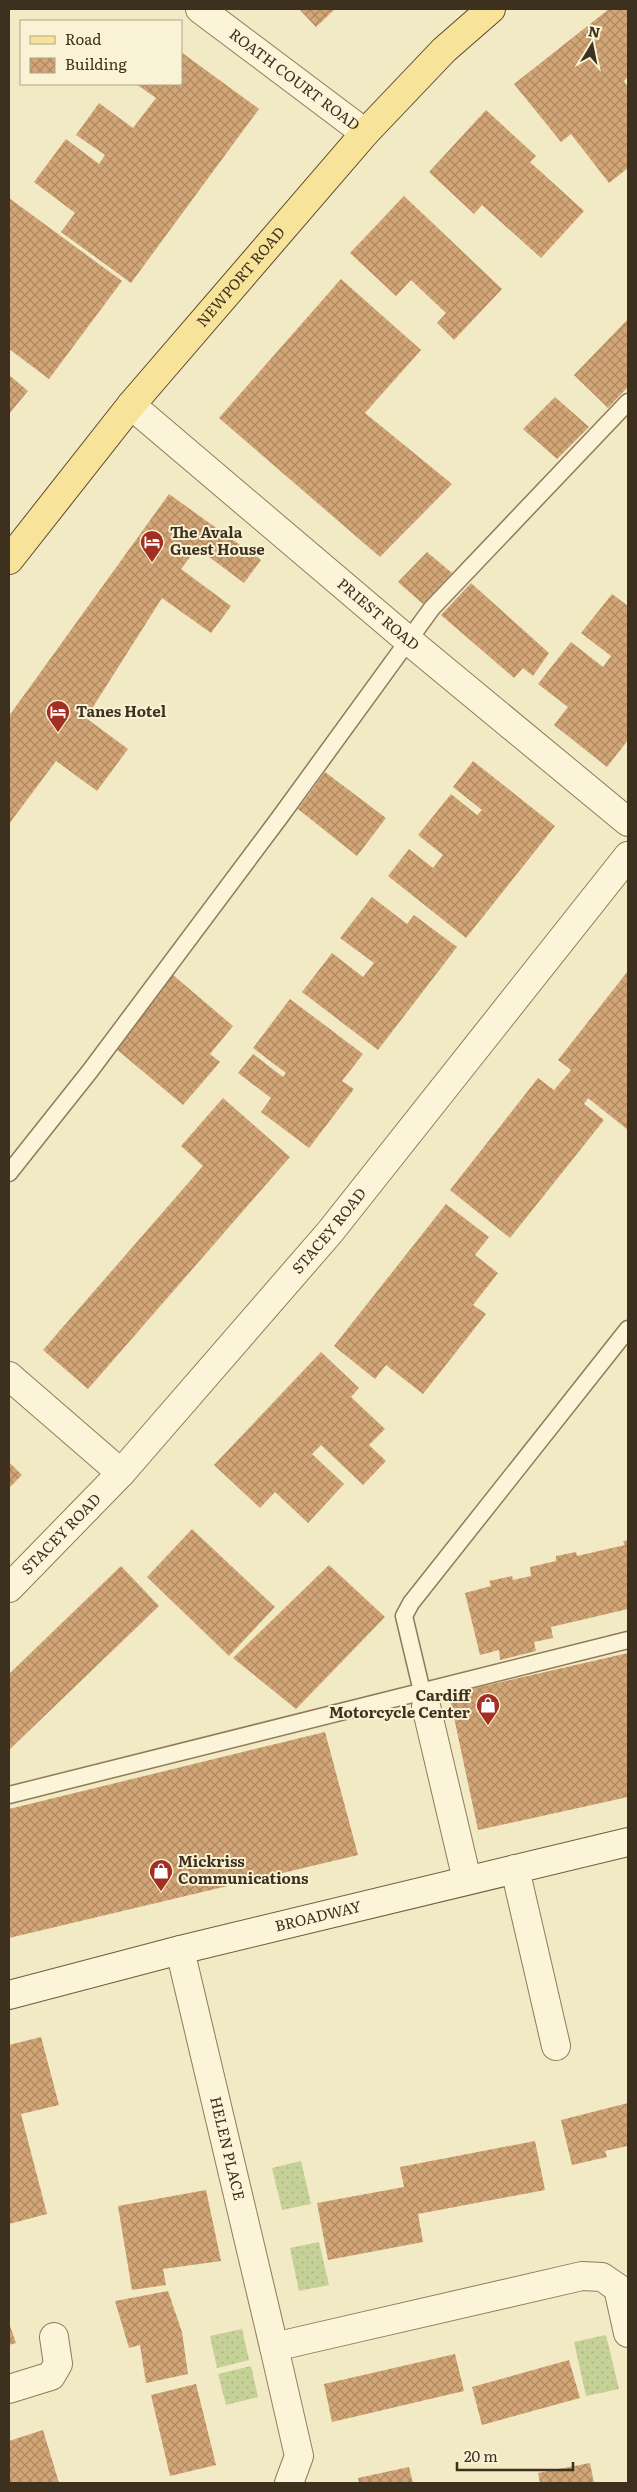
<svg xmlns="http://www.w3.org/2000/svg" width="637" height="2492" font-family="Literata,serif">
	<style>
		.grass { fill: url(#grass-dots) }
		.building { fill: url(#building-cross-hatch) }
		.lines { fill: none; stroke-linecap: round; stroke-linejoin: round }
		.service-casing { stroke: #8f7b59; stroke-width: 19 }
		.minor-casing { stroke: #8f7b59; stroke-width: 30 }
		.secondary-casing { stroke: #715b3c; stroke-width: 30 }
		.primary-casing { stroke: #5c482d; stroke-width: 30 }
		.service { stroke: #fcf4d9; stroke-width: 16 }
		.minor { stroke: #fcf4d9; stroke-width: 28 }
		.secondary { stroke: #fcf4d9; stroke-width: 28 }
		.primary { stroke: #f7e39a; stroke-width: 28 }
		.labels { text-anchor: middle; stroke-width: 4; stroke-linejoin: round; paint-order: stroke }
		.street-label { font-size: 15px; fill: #3e301e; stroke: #f9f2d5 }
		.poi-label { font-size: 15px; font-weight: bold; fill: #3e301e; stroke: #f9f2d5; text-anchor: start }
	</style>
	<defs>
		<pattern id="grass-dots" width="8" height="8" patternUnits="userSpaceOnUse" patternTransform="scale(1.25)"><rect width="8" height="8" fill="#c5d197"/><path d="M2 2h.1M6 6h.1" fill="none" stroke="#aab482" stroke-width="1.8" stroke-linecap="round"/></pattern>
		<pattern id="building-cross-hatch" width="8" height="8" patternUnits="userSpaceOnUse" patternTransform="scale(1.25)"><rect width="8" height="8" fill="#d3a677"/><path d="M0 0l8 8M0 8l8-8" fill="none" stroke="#ad8861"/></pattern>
	</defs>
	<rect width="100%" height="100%" fill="#f2e9c5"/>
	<path class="grass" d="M301,2161L311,2204L282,2210L272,2168Z
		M319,2242L329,2285L299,2291L290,2248Z
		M242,2329L249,2360L217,2368L210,2336Z
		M606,2335L619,2389L586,2396L574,2342Z
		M251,2366L258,2397L226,2405L218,2374Z"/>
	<path class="building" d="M299,9H335L316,27Z
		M609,9H628V77L624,81L628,87V168L609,183L571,134L561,142L514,84Z
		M181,52L259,109L131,283L61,232L75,213L34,182L66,139L99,164L105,155L76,135L99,103L133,128L156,98L136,84H181Z
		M486,110L536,156L530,162L584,211L541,258L482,205L474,214L429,172Z
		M404,196L502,289L454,340L437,323L446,313L411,280L396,296L350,253Z
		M9,198L122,281L49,379L9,349Z
		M341,279L421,350L365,413L452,484L380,557L219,418Z
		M628,319V387L608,408L574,375Z
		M9,375L28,391L9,414Z
		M555,397L589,427L557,459L523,429Z
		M169,494L261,560L244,583L197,548L181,569L231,606L211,633L162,598L86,718L128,749L97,791L56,761L9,824V716Z
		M427,552L452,573L423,604L398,582Z
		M471,583L549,653L533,676L523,668L514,678L441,615Z
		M612,594L628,606V740L607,767L554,725L568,707L538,684L571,642L603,667L611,656L581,633Z
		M473,761L555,826L466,938L388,876L409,849L433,868L443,855L418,835L451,794L477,815L482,810L453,787Z
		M325,772L386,818L357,856L298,809Z
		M372,897L407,924L414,915L457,947L378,1050L302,992L332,953L363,977L374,963L340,938Z
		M628,971V1130L588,1098L584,1104L604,1120L510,1238L450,1190L538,1078L554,1090L571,1070L558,1060Z
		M173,975L233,1026L210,1054L220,1062L183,1105L115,1048Z
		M290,999L363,1054L342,1081L354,1089L309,1148L261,1112L271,1098L238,1073L253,1054L283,1077L286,1073L253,1048Z
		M223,1098L290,1157L88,1389L43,1350L203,1166L181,1146Z
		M446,1204L489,1237L475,1255L498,1273L473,1305L486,1314L423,1394L386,1365L375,1379L334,1346Z
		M321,1352L359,1388L351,1397L385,1429L369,1445L386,1461L363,1485L321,1445L312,1454L344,1484L308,1523L275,1492L260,1508L214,1465Z
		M9,1462L22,1475L9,1488Z
		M192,1529L275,1607L229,1656L147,1577Z
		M628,1540V1609L551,1627L553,1638L534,1642L536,1651L500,1660L499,1650L480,1655L465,1593L491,1586L489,1581L512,1576L513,1580L531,1576L530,1567L556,1561V1556L576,1552L577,1556L625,1545L623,1541Z
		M329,1565L385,1617L296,1709L233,1658Z
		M121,1566L159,1606L9,1750V1674Z
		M628,1653V1797L478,1830L449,1694Z
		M325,1732L358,1855L9,1938V1809Z
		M41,2037L59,2105L21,2114L47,2214L9,2224V2045Z
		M628,2103V2146L605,2151L607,2157L572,2165L561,2120Z
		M535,2141L545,2190L418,2214L423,2242L328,2260L317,2203L404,2187L400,2167Z
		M206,2190L221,2261L163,2269L166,2285L132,2290L118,2206Z
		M168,2291L182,2332L188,2374L146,2383L140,2345L129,2348L115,2301Z
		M9,2323L16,2343L9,2345Z
		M455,2354L464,2391L332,2422L324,2384Z
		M569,2360L580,2398L482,2425L472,2387Z
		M196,2384L216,2465L170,2476L151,2395Z
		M43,2430L59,2483H9V2441Z
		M590,2463L594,2483H540L538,2473Z
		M409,2467L413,2483H359L358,2478Z"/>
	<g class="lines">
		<g class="service-casing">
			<path id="service" d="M9,1173L90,1071L280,817L432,608L628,402
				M424,1700L404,1616L411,1603L628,1329
				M9,1795L628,1640"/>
		</g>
		<g class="minor-casing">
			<g id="minor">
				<path id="s1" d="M200,9L365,133"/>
				<path id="s2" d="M131,405L409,641L628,822"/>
				<path d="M9,1376L121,1473"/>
				<path id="s3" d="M9,1588L121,1473L330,1232L628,856"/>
				<path d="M426,1706L467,1880"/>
				<path d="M515,1869L556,2046"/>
				<path id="s4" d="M180,1950L274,2347"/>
				<path d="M9,2389L51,2376L58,2364L54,2337"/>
				<path d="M289,2483L299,2456L274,2347L582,2276L602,2277L618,2288L628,2333"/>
			</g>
		</g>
		<g class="secondary-casing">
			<g id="secondary">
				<path id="s5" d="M9,1995L180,1950L628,1842"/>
			</g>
		</g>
		<g class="primary-casing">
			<g id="primary">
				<path id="s6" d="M9,560L131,405L365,133L444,50L491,9"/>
			</g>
		</g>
		<use href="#service" class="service"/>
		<use href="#minor" class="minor"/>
		<use href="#secondary" class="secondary"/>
		<use href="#primary" class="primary"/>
	</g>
	<defs>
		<g id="hotel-pin" transform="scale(1.25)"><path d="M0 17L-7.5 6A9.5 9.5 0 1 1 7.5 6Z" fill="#a32f23" stroke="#f9f2d5"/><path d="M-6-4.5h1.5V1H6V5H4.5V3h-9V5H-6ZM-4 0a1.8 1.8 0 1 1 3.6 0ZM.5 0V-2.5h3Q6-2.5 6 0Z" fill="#fff"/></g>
		<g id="shop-pin" transform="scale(1.25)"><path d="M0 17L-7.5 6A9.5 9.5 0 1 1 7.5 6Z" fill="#a32f23" stroke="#f9f2d5"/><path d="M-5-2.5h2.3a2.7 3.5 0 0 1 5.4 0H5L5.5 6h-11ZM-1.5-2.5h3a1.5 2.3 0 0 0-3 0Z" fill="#fff"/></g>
	</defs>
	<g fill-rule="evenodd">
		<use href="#hotel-pin" x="152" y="542"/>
		<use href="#hotel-pin" x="58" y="712"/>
		<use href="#shop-pin" x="488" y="1705"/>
		<use href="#shop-pin" x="161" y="1871"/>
	</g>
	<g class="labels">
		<g class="street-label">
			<text dy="5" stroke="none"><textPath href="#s1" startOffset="118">ROATH COURT ROAD</textPath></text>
			<text dy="5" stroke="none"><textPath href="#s6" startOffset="366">NEWPORT ROAD</textPath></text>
			<text dy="5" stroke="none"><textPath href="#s2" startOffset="324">PRIEST ROAD</textPath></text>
			<text dy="5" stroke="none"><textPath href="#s3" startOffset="480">STACEY ROAD</textPath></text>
			<text dy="5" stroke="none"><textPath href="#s3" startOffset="75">STACEY ROAD</textPath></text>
			<text dy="5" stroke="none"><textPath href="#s5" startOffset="319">BROADWAY</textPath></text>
			<text dy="5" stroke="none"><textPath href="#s4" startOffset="204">HELEN PLACE</textPath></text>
		</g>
		<g class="poi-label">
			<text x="170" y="538">The Avala<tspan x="170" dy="17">Guest House</tspan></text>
			<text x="76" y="717">Tanes Hotel</text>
			<text x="470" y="1701" text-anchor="end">Cardiff<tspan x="470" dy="17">Motorcycle Center</tspan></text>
			<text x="178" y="1867">Mickriss<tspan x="178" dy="17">Communications</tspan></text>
		</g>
	</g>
	<rect width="637" height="2492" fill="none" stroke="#3e301e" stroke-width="20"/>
	<rect x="20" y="20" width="162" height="65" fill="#f9f2d5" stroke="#aea48c"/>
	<rect x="30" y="36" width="25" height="8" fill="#f7e39a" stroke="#aea48c"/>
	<text x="65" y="45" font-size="15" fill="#3e301e">Road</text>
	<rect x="30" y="58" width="25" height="15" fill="url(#building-cross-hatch)" stroke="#aea48c"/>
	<text x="65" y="70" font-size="15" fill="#3e301e">Building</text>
	<g transform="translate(592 45) rotate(10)" stroke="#f9f2d5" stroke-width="4" paint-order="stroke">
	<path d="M0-4L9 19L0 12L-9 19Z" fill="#3e301e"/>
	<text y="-8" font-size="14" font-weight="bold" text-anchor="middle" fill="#3e301e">N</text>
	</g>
	<path d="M457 2462v8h116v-8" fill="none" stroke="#3e301e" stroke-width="2.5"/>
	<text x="464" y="2462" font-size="15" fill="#3e301e" stroke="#f9f2d5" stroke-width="4" paint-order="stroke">20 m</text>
</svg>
